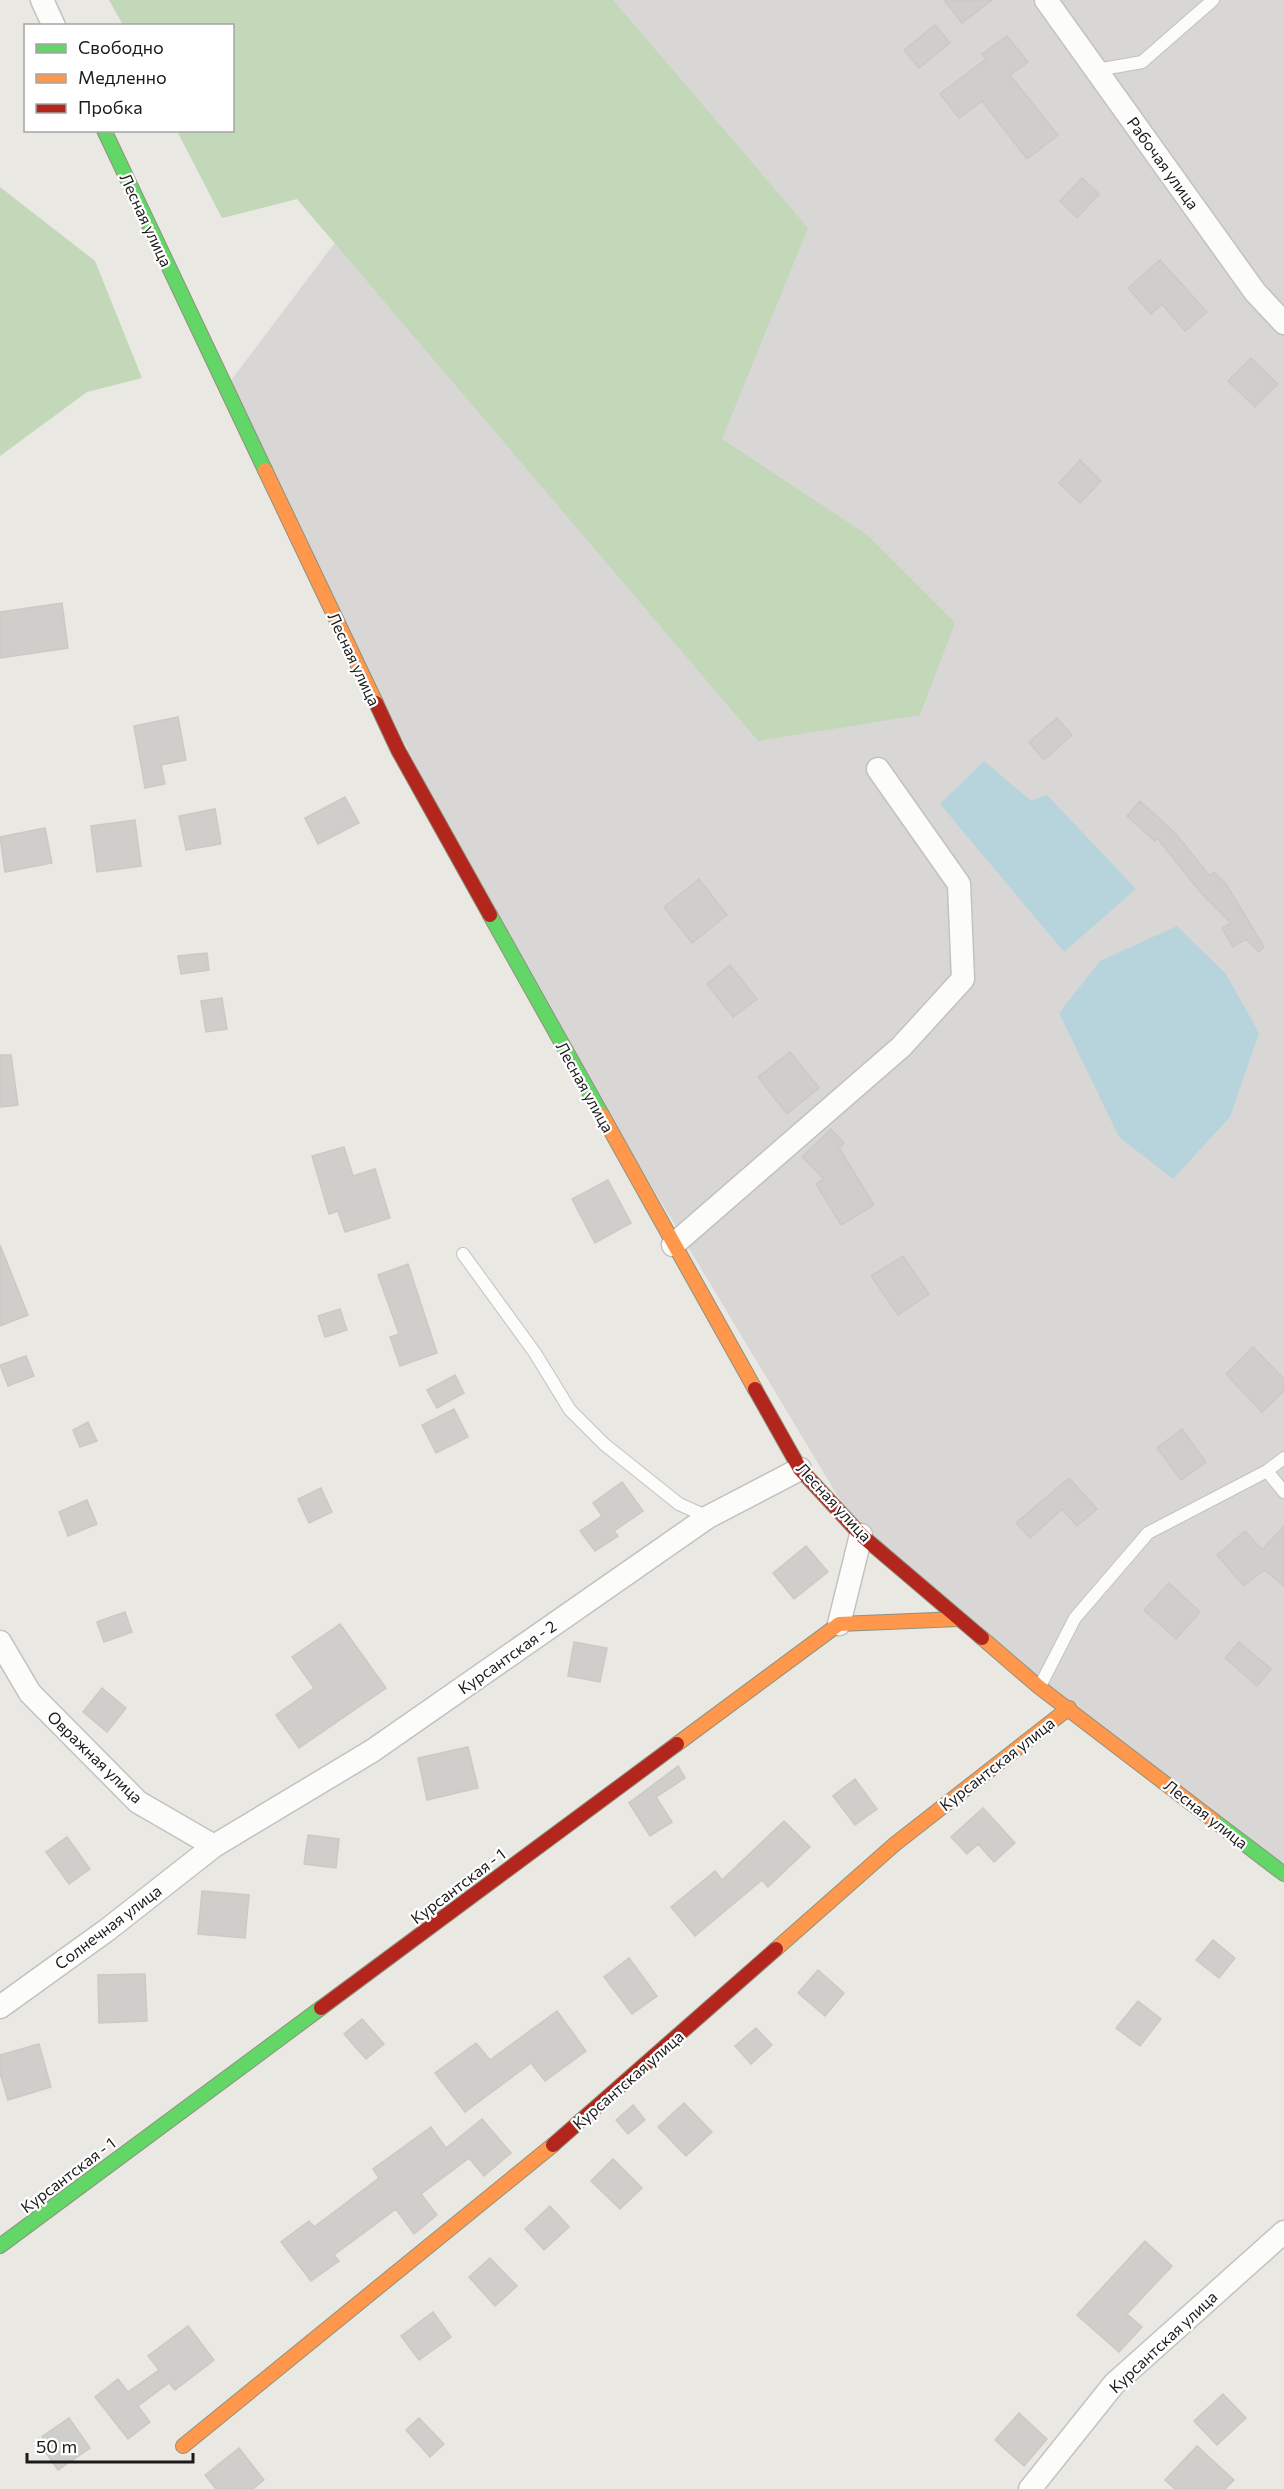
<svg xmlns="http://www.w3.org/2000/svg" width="1284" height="2489" font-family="Commissioner,sans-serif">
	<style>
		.residential { fill: #d8d7d5 }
		.forest { fill: #c2d8b9 }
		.water { fill: #b7d4dc }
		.building { fill: #d0ceca; stroke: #ccc9c4; stroke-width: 1.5 }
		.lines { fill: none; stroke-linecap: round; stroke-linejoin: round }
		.lane-casing { stroke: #c2c2bf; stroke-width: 14 }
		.street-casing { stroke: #c2c2bf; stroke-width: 25 }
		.fast-casing { stroke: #8f927c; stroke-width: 16 }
		.slow-casing { stroke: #8f927c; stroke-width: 16 }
		.jam-casing { stroke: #8f927c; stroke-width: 16 }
		.lane { stroke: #fcfcfb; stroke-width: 12 }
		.street { stroke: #fcfcfb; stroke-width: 22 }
		.fast { stroke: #63d668; stroke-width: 14 }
		.slow { stroke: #ff974d; stroke-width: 14 }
		.jam { stroke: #b3261e; stroke-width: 14 }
		.labels { text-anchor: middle; stroke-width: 4.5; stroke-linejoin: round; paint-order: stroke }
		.street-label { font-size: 16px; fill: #1b1b1b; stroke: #fff }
	</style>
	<rect width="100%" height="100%" fill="#e9e8e3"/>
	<path class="residential" d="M518,0H1284V1874L861,1535L502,937L226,387Z"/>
	<path class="forest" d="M109,0H613L808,228L722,439L866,534L955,623L920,715L758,741L297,199L222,218L177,131L232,130V26L123,25Z
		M0,187L95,261L142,378L87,392L0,456Z"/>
	<path class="water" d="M984,761L1031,801L1047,795L1136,889L1064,952L940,804Z
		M1177,926L1226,974L1259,1033L1230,1117L1173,1179L1119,1137L1059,1013L1100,961Z"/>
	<path class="building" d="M944,0H992L962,23Z
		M935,25L950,43L919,68L904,50Z
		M1007,36L1028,62L1010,75L1058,135L1027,159L982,101L959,118L940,94L986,59L982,54Z
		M1082,178L1099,194L1077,218L1060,201Z
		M1160,260L1207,312L1185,331L1162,304L1151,314L1128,288Z
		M1251,358L1278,384L1255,407L1228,381Z
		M1080,460L1101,481L1080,503L1059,483Z
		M62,603L68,648L0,658V612Z
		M178,717L186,760L161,765L165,784L145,788L134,726Z
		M1057,718L1072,735L1044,760L1029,742Z
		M345,797L359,823L318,844L305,818Z
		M1140,801L1175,833L1210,876L1214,872L1226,884L1264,947L1259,952L1246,939L1233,947L1222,928L1231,923L1202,894L1157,838L1155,841L1127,816Z
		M215,809L221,844L186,850L179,816Z
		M135,820L141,866L97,872L91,826Z
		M45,828L52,863L5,872L0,837Z
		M699,879L727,915L692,943L664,907Z
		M207,953L209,970L181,974L178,956Z
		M730,965L757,999L733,1017L707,984Z
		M222,998L227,1029L206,1032L201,1001Z
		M790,1052L819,1088L787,1114L758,1077Z
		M0,1055H11L18,1105L0,1107Z
		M831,1129L844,1143L839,1148L874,1205L841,1225L816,1184L824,1179L802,1157Z
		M344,1147L353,1176L375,1169L390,1218L345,1232L338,1211L329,1214L312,1156Z
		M608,1180L631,1223L595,1243L572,1199Z
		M0,1245L28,1315L0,1326Z
		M903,1256L929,1294L898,1315L871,1276Z
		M408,1264L437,1353L400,1366L390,1337L399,1334L378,1275Z
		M340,1309L347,1330L325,1337L318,1316Z
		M1253,1347L1284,1379V1391L1262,1412L1226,1374Z
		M26,1356L34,1376L8,1386L0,1365Z
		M455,1375L464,1393L437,1408L427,1390Z
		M454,1409L468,1437L436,1453L422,1425Z
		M88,1422L97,1441L80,1447L73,1430Z
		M1182,1429L1206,1462L1181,1480L1157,1448Z
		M1069,1478L1097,1509L1077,1526L1062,1509L1030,1538L1016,1523Z
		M622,1482L643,1511L614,1531L618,1536L595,1551L580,1531L602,1516L593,1503Z
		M321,1488L332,1512L309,1523L298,1499Z
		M87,1500L97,1524L68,1536L59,1512Z
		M1284,1526V1586L1264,1570L1244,1586L1217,1555L1245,1531L1262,1550Z
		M806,1546L828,1572L794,1599L773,1573Z
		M1169,1583L1200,1612L1176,1639L1144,1610Z
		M125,1612L132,1632L104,1642L97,1622Z
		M340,1624L386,1688L299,1748L276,1715L314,1688L292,1657Z
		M574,1642L607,1648L600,1682L568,1676Z
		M1239,1642L1271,1669L1257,1686L1225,1658Z
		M102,1688L126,1708L107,1732L83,1712Z
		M468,1747L478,1788L427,1800L418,1758Z
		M678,1766L685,1778L656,1797L672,1822L650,1836L629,1803Z
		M855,1779L877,1809L855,1825L833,1796Z
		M983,1808L1015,1843L994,1862L978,1844L967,1854L951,1837Z
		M784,1821L810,1847L768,1887L762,1880L695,1936L671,1907L715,1871L722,1880Z
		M308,1835L339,1839L336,1868L304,1864Z
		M67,1837L90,1869L69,1884L46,1852Z
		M202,1891L249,1895L245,1938L198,1934Z
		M1213,1940L1235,1958L1219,1978L1196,1960Z
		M629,1958L657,1996L632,2014L604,1977Z
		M818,1970L844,1993L825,2016L798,1993Z
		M145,1974L147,2021L99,2023L98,1975Z
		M1138,2001L1161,2019L1140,2046L1116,2028Z
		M557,2011L586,2051L545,2081L531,2063L465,2112L435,2073L476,2043L490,2060Z
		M362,2019L384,2044L366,2059L344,2034Z
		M756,2028L772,2045L751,2064L735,2046Z
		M39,2044L51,2087L8,2100L0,2073V2055Z
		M684,2103L712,2132L686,2156L658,2127Z
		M633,2105L645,2120L628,2134L616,2120Z
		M482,2119L511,2153L484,2176L469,2158L421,2194L437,2215L414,2234L396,2209L334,2255L339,2261L311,2281L281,2242L309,2221L314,2227L379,2178L373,2169L431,2127L446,2148Z
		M613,2159L642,2188L620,2209L591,2181Z
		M550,2206L569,2227L544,2250L525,2229Z
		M1145,2241L1172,2266L1127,2314L1142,2327L1119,2352L1077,2315Z
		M490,2258L517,2286L495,2306L469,2277Z
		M433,2312L451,2337L419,2360L401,2336Z
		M188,2326L214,2360L175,2390L169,2383L138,2406L150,2422L128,2439L95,2397L118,2379L128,2392L159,2370L148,2356Z
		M1223,2394L1246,2418L1217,2445L1194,2421Z
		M1019,2413L1047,2439L1024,2466L995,2440Z
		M69,2418L90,2448L58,2470L37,2440Z
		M419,2418L444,2444L430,2457L406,2430Z
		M1197,2446L1234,2480L1225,2489H1175L1165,2480Z
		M239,2448L264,2480L253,2489H216L205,2475Z"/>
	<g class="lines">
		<g class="lane-casing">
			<path id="lane" d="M1097,70L1142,62L1213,0
				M463,1254L535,1353L570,1410L604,1444L679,1504L708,1517
				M1267,1471L1284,1492
				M1040,1686L1075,1618L1148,1533L1267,1471L1284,1458"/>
		</g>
		<g class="street-casing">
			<path id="street" d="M42,0L54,26
				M1046,0L1255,292L1284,323
				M673,1245L901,1047L963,979L959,884L878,769
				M839,1624L861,1535
				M0,1642L30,1693L138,1802L214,1846
				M0,2007L107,1930L214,1846L372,1751L708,1517L800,1469
				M1030,2489L1114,2384L1284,2232"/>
		</g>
		<g class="fast-casing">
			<path id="fast" d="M104,130L265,470
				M490,915L602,1115
				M1213,1820L1284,1874
				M0,2246L321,2008"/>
		</g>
		<g class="slow-casing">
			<path id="slow" d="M265,470L376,703
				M602,1115L755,1389
				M982,1638L1039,1687L1213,1820
				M677,1744L839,1624L959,1619
				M776,1949L895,1844L1069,1708
				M183,2446L553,2145"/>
		</g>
		<g class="jam-casing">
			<path id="jam" d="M376,703L398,750L490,915
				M755,1389L800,1469L861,1535L982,1638
				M321,2008L677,1744
				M553,2145L776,1949"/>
		</g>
		<use href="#lane" class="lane"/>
		<use href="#street" class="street"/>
		<use href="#fast" class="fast"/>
		<use href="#slow" class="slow"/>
		<use href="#jam" class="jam"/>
	</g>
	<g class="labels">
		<g class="street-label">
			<text transform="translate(1163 163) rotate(54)" y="6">Рабочая улица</text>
			<text transform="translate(146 220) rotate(65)" y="6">Лесная улица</text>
			<text transform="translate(354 659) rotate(65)" y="6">Лесная улица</text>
			<text transform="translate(585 1087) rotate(61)" y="6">Лесная улица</text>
			<text transform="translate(834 1502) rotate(47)" y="6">Лесная улица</text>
			<text transform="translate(507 1657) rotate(-35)" y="6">Курсантская - 2</text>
			<text transform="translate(95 1757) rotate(44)" y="6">Овражная улица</text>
			<text transform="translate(997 1764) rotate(-38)" y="6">Курсантская улица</text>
			<text transform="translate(1206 1814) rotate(38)" y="6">Лесная улица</text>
			<text transform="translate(458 1886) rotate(-37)" y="6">Курсантская - 1</text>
			<text transform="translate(108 1927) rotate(-37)" y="6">Солнечная улица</text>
			<text transform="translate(628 2080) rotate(-41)" y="6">Курсантская улица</text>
			<text transform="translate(68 2175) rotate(-37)" y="6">Курсантская - 1</text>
			<text transform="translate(1163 2342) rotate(-43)" y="6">Курсантская улица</text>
		</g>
	</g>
	<rect x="24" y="24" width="210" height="108" fill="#ffffff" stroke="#a4a4a4" stroke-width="1.5"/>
	<rect x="36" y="44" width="30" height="9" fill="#63d668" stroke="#a4a4a4" stroke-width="1.5"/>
	<text x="78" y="54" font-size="18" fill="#1b1b1b">Свободно</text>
	<rect x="36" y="74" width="30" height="9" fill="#ff974d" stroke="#a4a4a4" stroke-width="1.5"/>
	<text x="78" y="84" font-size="18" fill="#1b1b1b">Медленно</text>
	<rect x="36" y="104" width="30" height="9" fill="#b3261e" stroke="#a4a4a4" stroke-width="1.5"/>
	<text x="78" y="114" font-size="18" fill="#1b1b1b">Пробка</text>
	<path d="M27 2453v9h166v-9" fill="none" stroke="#1b1b1b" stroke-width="3"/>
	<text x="36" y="2453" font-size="18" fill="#1b1b1b" stroke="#ffffff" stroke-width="4.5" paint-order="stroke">50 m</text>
</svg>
